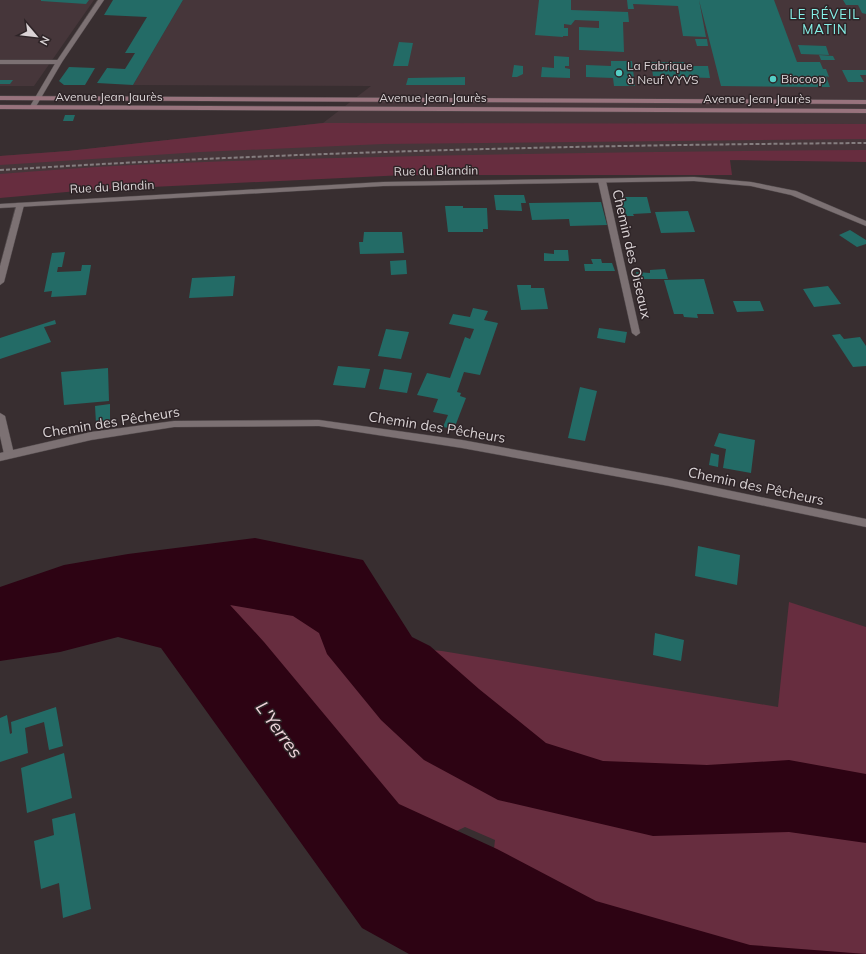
<svg xmlns="http://www.w3.org/2000/svg" width="866" height="954" font-family="Mulish,sans-serif">
	<style>
		.built { fill: #46363a }
		.green { fill: #672d3f }
		.water { fill: #2d0313 }
		.building { fill: #236b66 }
		.lines { fill: none; stroke-linecap: round; stroke-linejoin: round }
		.lane-casing { stroke: #534b4d; stroke-width: 1 }
		.street-casing { stroke: #534b4d; stroke-width: 1 }
		.secondary-casing { stroke: #534b4d; stroke-width: 1 }
		.lane { fill: #7c7173; fill-rule: evenodd }
		.street { fill: #7c7173; fill-rule: evenodd }
		.secondary { fill: #98737d; fill-rule: evenodd }
		.rail { stroke: #857d7f; stroke-width: 2; stroke-dasharray: 4 2; stroke-linecap: butt }
		.poi-dot { fill: #55cec5; stroke: #2e2427; stroke-width: 1.5 }
		.labels { text-anchor: middle; stroke-width: 3; stroke-linejoin: round; paint-order: stroke }
		.far-poi-label { font-size: 12px; fill: #dad3d5; stroke: #2e2427; text-anchor: start }
		.far-street-label { font-size: 12px; fill: #dad3d5; stroke: #2e2427 }
		.far-neighbourhood-label { font-size: 13px; letter-spacing: 1px; fill: #86f1e8; stroke: #2e2427 }
		.street-label { font-size: 14px; fill: #dad3d5; stroke: #2e2427 }
		.near-water-label { font-size: 18px; font-style: italic; fill: #f0d6dc; stroke: #2e2427 }
	</style>
	<rect width="100%" height="100%" fill="#382e30"/>
	<path class="built" d="M0,0H94L34,86H0Z
		M183,0H866V161L742,160L210,176L0,194V156L68,151L323,123L371,86L133,85Z"/>
	<path class="green" d="M323,123L866,124V139L383,144L201,152L0,165V156L68,151Z
		M866,150V162L730,160L732,175H405L89,190L0,198V174C126,163 252,160 378,157C541,153 703,151 866,150Z
		M235,592L335,608L493,788L866,828V954H661L489,893L495,840L465,827L402,857L226,620Z
		M789,602L866,627V798L545,765L403,647L442,651L778,707Z"/>
	<path class="water" d="M255,538L363,560L412,637L430,646L479,689L546,743L603,761L707,765L789,760L866,774V843L789,832L653,836L498,800L424,760L381,720L327,654L319,633L293,616L230,605L264,642L399,804L497,849L596,901L750,945L866,954H409L362,928L161,648L118,637L60,652L0,661V587L64,565L128,554Z"/>
	<path class="building" d="M41,0H89L86,4L41,1Z
		M113,0H183L133,85L97,83L107,68L125,69L135,53H125L147,17L104,15Z
		M539,0H571V10L628,12L629,22H623L624,52L579,50V27L599,28V21L575,20L571,25L564,24V28H568V36H563V37L535,35Z
		M627,0H699L706,37L683,36L678,6L633,4L634,9H628Z
		M699,0H774L797,62H820L823,69H826L829,77L826,76L830,87L721,86Z
		M843,0H866V14L862,13L858,5H846Z
		M695,39H707L708,46H697Z
		M399,42L413,43L408,66H393Z
		M798,45L826,46L829,55L801,54Z
		M819,55L833,56L835,60H821Z
		M554,56L569,57V66H565V68L570,69V78L541,77L542,67L554,68Z
		M611,61H632L635,86H614L613,78L586,77V65L611,66Z
		M651,62H684L687,66H708L710,78L653,76Z
		M514,65L523,66V74L517,77H512Z
		M69,67L95,68L85,85H64L59,81Z
		M842,70H866V75H860L864,82H848Z
		M465,77V85H406L408,78Z
		M0,80H13L10,84H0Z
		M65,115H75L73,121H63Z
		M494,195H524L526,203H521L522,211L496,210Z
		M620,197H647L651,213L633,214L634,216H625Z
		M601,202L607,225L570,226L569,219L532,220L529,203Z
		M445,206H463V208H487L488,229H483V232H448Z
		M688,211L695,232L661,233L655,212Z
		M850,230L866,240V244L857,247L839,235Z
		M364,232H402L404,253L360,254L359,242H363Z
		M554,250H568L569,261H544V253L554,254Z
		M65,252L62,267H58L57,272L81,271L82,265H91L86,295L51,297L52,291L44,292L52,253Z
		M591,259H601L602,263H612L615,271H585L584,264H593Z
		M406,260L407,274L391,275L390,261Z
		M665,269L668,279H638L636,272L650,273V270Z
		M235,276L233,296L189,298L192,278Z
		M704,279L714,314H697L698,318L684,317L683,314H674L664,280Z
		M517,285H531V288H544L548,309L521,310Z
		M828,286L841,304L814,307L803,289Z
		M733,301H760L764,311L737,312Z
		M473,308L488,311L484,320L498,323L480,375L464,372L457,392L461,393L460,396L466,398L454,429L443,427L448,415L433,412L438,399L417,395L427,373L450,378L465,337L470,339L474,329L449,324L453,314L470,317Z
		M55,320L56,324L44,327L51,342L0,359V338Z
		M599,328L627,332L625,343L597,338Z
		M386,329L409,332L401,359L378,356Z
		M840,334L844,339L860,337L866,346V366L853,367L832,335Z
		M338,366L370,369L365,388L333,385Z
		M108,368L109,401L64,405L61,372Z
		M384,369L412,373L407,393L379,389Z
		M580,387L597,391L585,441L568,438Z
		M110,404V421L96,423L95,406Z
		M719,433L755,440L751,473L723,468L726,449L714,446Z
		M711,453L719,455L718,467L709,465Z
		M698,546L740,555L737,585L695,576Z
		M655,633L684,640L681,661L653,655Z
		M56,707L63,746L49,750L44,722L25,728L28,753L0,762V718L7,715L10,734L12,733L11,722Z
		M64,753L72,798L27,813L21,768Z
		M75,813L91,909L63,918L59,883L41,889L34,841L54,835L52,819Z"/>
	<g class="lines">
		<g class="lane-casing">
			<path id="lane" d="M0,60H59L62,62L59,64H0Z
				M599,179H605L606,181L640,333L636,336L632,333L598,181Z
				M17,203H20L24,205L4,282L0,285V266Z
				M0,413L5,416L14,454L12,457H6L4,454L0,436Z"/>
		</g>
		<g class="street-casing">
			<path id="street" d="M98,0H104L62,62L35,108L30,109L29,108L56,62Z
				M694,177L751,182L796,191L866,221V226L791,195L751,186L694,181L383,186L0,208V204L383,182Z
				M319,420L462,440L669,478L866,519V527L669,486L462,448L319,426L174,427L91,440L0,461V453L91,432L174,421Z"/>
		</g>
		<g class="secondary-casing">
			<path id="secondary" d="M0,96L866,100V104L0,100Z
				M0,105L866,109V113L0,109Z"/>
		</g>
		<use href="#lane" class="lane"/>
		<use href="#street" class="street"/>
		<use href="#secondary" class="secondary"/>
		<path class="rail" d="M0,170C288,152 577,145 866,143"/>
	</g>
	<g class="poi-dot">
		<circle cx="619" cy="73" r="4"/>
		<circle cx="773" cy="79" r="4"/>
	</g>
	<g class="labels">
		<g class="far-poi-label">
			<text x="627" y="70">La Fabrique<tspan x="627" dy="14">à Neuf VYVS</tspan></text>
			<text x="781" y="83">Biocoop</text>
		</g>
		<g class="far-street-label">
			<text x="109" y="101">Avenue Jean Jaurès</text>
			<text x="433" y="102">Avenue Jean Jaurès</text>
			<text x="757" y="103">Avenue Jean Jaurès</text>
			<text transform="translate(436 171) rotate(-1)" y="4">Rue du Blandin</text>
			<text transform="translate(112 187) rotate(-3)" y="4">Rue du Blandin</text>
		</g>
		<g class="far-neighbourhood-label">
			<text x="825" y="19">LE RÉVEIL<tspan x="825" dy="15">MATIN</tspan></text>
		</g>
		<g class="street-label">
			<text transform="translate(632 254) rotate(77)" y="5">Chemin des Oiseaux</text>
			<text transform="translate(111 422) rotate(-9)" y="5">Chemin des Pêcheurs</text>
			<text transform="translate(437 427) rotate(9)" y="5">Chemin des Pêcheurs</text>
			<text transform="translate(756 486) rotate(12)" y="5">Chemin des Pêcheurs</text>
		</g>
		<g class="near-water-label">
			<text transform="translate(279 730) rotate(54)" y="6">L'Yerres</text>
		</g>
	</g>
	<g transform="translate(36 36) rotate(118)" stroke="#2e2427" stroke-width="3" paint-order="stroke">
	<path d="M0-3L7 15L0 10L-7 15Z" fill="#dad3d5"/>
	<text y="-6" font-size="11" font-weight="bold" text-anchor="middle" fill="#dad3d5">N</text>
	</g>
</svg>
